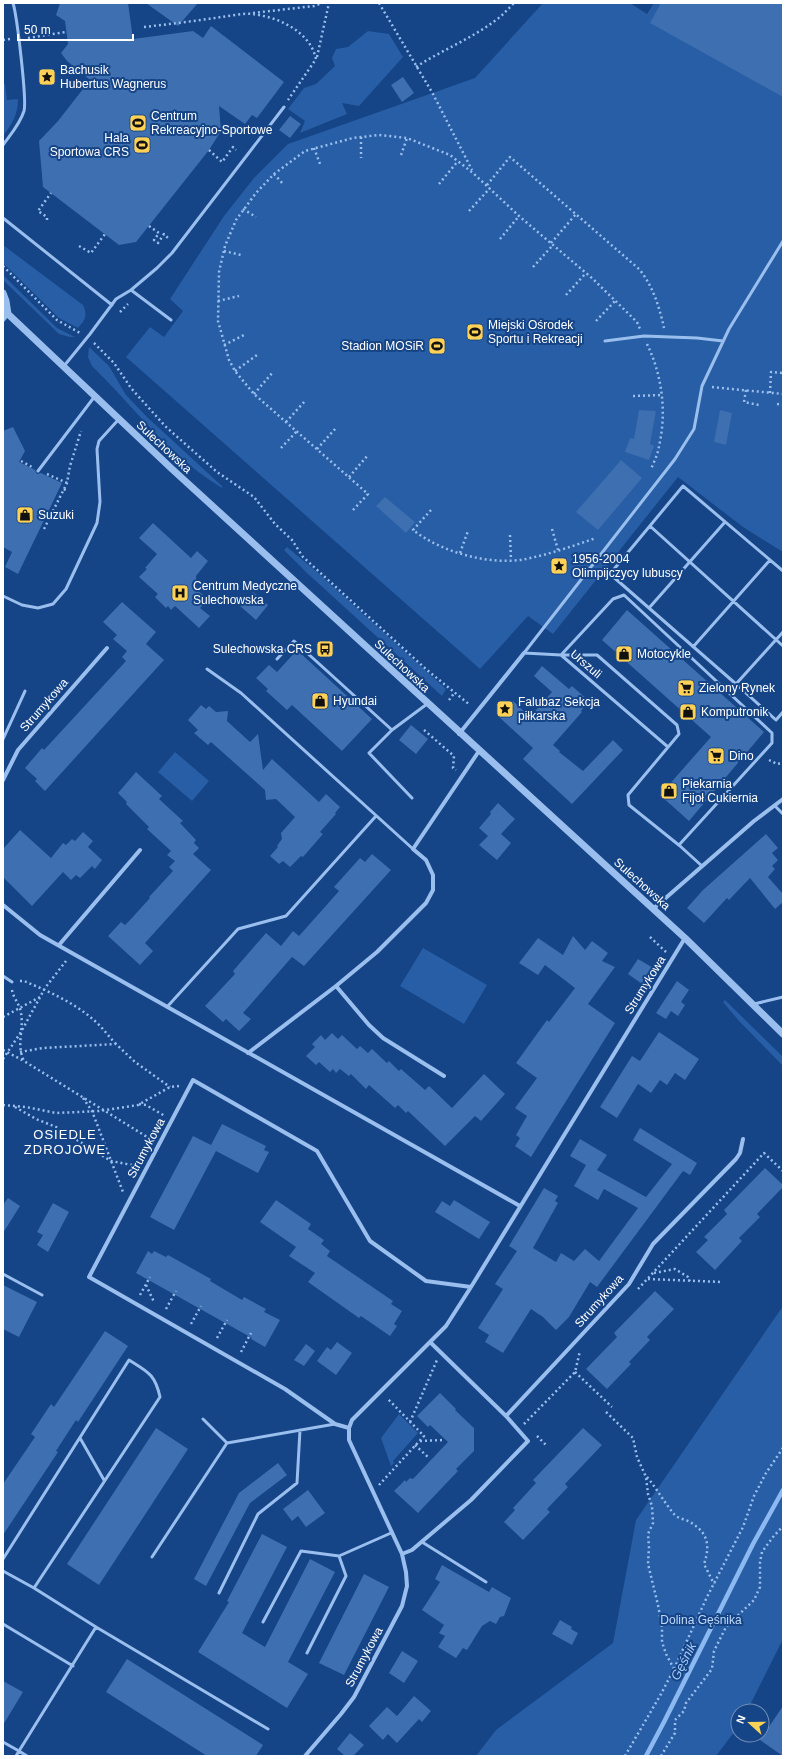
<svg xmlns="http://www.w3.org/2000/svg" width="786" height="1759" font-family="Helvetica,sans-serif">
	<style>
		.green { fill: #275ea5 }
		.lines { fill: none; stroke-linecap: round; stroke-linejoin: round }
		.stream { stroke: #8cb9f1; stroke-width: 4.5 }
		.building { fill: #3d6fb1 }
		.path { stroke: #9abfee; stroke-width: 2.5; stroke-dasharray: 2 3; stroke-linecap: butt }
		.service { stroke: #9abfee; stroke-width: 3 }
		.minor { stroke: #9abfee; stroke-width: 4 }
		.tertiary { stroke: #9abfee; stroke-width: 7 }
		.labels { text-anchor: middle; stroke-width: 4; stroke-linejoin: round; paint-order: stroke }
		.poi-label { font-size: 12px; fill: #fff; stroke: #154487; text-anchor: start }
		.street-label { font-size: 12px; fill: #fff; stroke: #154487 }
		.park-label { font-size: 12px; fill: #c0d9fb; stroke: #154487 }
		.neighbourhood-label { font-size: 13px; letter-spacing: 1px; fill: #fff; stroke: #154487 }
		.water-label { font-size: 13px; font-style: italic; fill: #a6c9f6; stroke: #154487 }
	</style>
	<rect width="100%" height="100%" fill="#154487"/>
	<path class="green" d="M543,3H630L647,14L654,3H783V552L743,527L678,477L553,634L528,616L480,669L126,357L150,327L164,337L183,311L170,299L224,216L254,178L288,144L475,78Z
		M368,31L389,34L403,57L359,106L342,103L347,114L300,133L305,121L288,109L304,88L316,84L335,66L332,58L336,49L348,47Z
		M3,84H5L7,100L18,99C18,115 12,124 3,136Z
		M3,245L83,305C88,316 85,320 78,328L59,318L3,263Z
		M3,275L57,328L75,337H70L59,334L3,280Z
		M89,347L109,366L126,395L147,417L222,486V488C169,456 135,408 92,366L88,357Z
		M287,547L317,572L446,689L442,696L307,573L284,550Z
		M175,752L209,781L192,801L158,772Z
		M423,948L487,985L464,1024L400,986Z
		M725,1000L783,1057V1066L739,1021L723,1002Z
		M783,1306V1639L747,1711H738V1727L716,1756H476L496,1730L613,1643L636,1520Z
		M399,1414L418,1433L393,1461L394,1463L391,1466L381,1438Z"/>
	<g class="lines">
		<path class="stream" d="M646,1756L664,1722L753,1544L783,1490"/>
	</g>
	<path class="building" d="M60,3H128L133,39L193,31L203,38L211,26L284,82L257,118L252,115L245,124L219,106L221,131L209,150L136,242L119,245L43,187L39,141L58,121L90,80L67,61L61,53L68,44L65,21L56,15Z
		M146,3H198L178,26Z
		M661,3H783V97L650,23Z
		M403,77L414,93L402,102L391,85Z
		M290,116L301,124L290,138L279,130Z
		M639,410L656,411L650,444L654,446L649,460L625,452L630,438L634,439Z
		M720,410L732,413L726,445L714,442Z
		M13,427L25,451L19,462L35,470L37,474L41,473L62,483L18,574L5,567L12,552L3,547V431Z
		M621,460L642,478L598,530L576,512Z
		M385,497L415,522L406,533L376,506Z
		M153,523L191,558L197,551L208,561L196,576L197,590L208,599L200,608L210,616L199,628L175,606L171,610L168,606L166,608L155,597L158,594L139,577L147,569L145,568L157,554L139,538Z
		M253,592L268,605L256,620L240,606Z
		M122,602L156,632L146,644L164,660L45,791L35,781L37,779L25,768L42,748L44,750L126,661L122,657L127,651L113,639L117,635L103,622Z
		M627,610L764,732L689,821L660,795L711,737L602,640Z
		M297,650L372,719L342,751L292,705L287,710L266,691L268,689L256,678L269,665L277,672Z
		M542,666L569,689L572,686L589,701L581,711L582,712L553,745L560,751L559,752L583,771L613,740L623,750L572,804L523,759L533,748L499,717L513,701L530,717L552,692L534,676Z
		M201,705L206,709L209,706L216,712L228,711L227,721L250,742L258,734L263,770L272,759L319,802L326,794L340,807L335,813L336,814L320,832L323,834L303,857L301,856L290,867L283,861L279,864L270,856L278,847L277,846L282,839L281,833L295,817L276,799L266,800L265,790L211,742L208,745L194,733L198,730L188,720Z
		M411,725L428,739L416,754L399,740Z
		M136,772L162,796L159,799L183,821L180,823L196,840L194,843L199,848L193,854L211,870L145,943L153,951L140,965L108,936L121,922L125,925L131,919L150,898L149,897L173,871L169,867L175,861L167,855L171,851L147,829L149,827L126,804L127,802L118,793Z
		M498,803L515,819L501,834L511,843L497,860L479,845L488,836L479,828L491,814L490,812Z
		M20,830L51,858L63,843L66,845L72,839L75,841L83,832L93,841L88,847L102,860L95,869L92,866L80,878L76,875L71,880L63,872L32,906L3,877V849Z
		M766,834L778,848L772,853L778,860L772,866L775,869L768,877L783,894V902L775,909L750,878L729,900L727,898L704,923L687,908L703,890Z
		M372,854L391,870L304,966L292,957L243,1013L251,1019L239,1031L226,1019L223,1022L205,1006L235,974L233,971L266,933L281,946L293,931L299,936L339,891L334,887L360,858L365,862Z
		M573,936L585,950L592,941L608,953L602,961L615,967L588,1004L615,1023L531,1157L515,1146L520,1138L516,1135L527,1116L515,1108L537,1078L516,1063L547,1020L549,1022L575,988L545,965L538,975L519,963L538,938L563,955Z
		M638,959L655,969L645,986L628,974Z
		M677,981L689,990L681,1002L685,1005L678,1016L671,1011L666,1019L656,1013Z
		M659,1032L699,1059L685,1080L675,1073L667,1085L660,1080L651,1093L638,1084L617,1118L600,1107L632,1056L640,1061Z
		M332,1033L338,1039L342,1035L357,1049L360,1046L368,1053L372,1049L387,1063L389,1061L399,1071L401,1069L425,1090L429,1086L452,1108L484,1074L505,1094L481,1121L475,1116L445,1146L408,1111L406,1113L398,1105L395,1108L369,1085L366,1089L351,1074L349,1076L340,1069L336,1073L333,1069L330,1072L319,1062L316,1065L306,1056L315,1047L312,1044L321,1035L325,1040Z
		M222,1124L266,1146L264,1150L269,1152L258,1173L216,1151L174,1230L150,1217L193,1136L211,1145Z
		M640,1128L697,1163L690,1175L683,1171L597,1287L590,1282L569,1317L556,1330L543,1317L531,1309L503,1353L485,1342L489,1335L478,1328L503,1289L495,1284L517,1251L509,1246L544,1188L558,1196L555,1201L558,1203L533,1248L556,1262L561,1253L574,1261L585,1249L599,1261L638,1208L604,1189L598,1200L574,1186L586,1165L570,1156L580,1139L607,1155L597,1170L646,1197L672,1164L633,1140Z
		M765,1168L783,1185V1187L757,1214L760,1217L739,1238L742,1241L715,1270L696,1252L708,1240L704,1237L727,1214L724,1210Z
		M8,1198L20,1206L3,1233V1205Z
		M276,1200L311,1224L308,1229L324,1240L321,1244L330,1251L327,1256L393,1301L391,1304L402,1311L394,1324L397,1326L390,1336L361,1316L359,1318L308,1282L315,1273L289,1256L296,1247L260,1222Z
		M454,1200L490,1222L479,1239L435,1212L442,1201L450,1206Z
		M53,1203L69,1212L48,1252L37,1245L43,1235L37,1232Z
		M148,1251L152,1254L154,1251L166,1257L168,1255L211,1279L210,1281L242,1300L244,1297L266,1309L264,1312L280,1320L265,1347L251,1339L252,1338L136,1273Z
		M3,1285L37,1302L19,1337L3,1329Z
		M655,1291L674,1309L647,1337L650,1340L629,1362L631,1364L607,1389L586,1369L617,1337L614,1333Z
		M105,1331L128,1346L78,1422L76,1420L56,1451L58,1452L3,1535V1484L35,1437L31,1434L51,1404L54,1407Z
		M337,1342L352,1353L336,1375L317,1361L327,1347L331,1350Z
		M306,1344L315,1351L304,1366L294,1360Z
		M440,1393L456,1409L455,1410L474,1428V1451L456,1469L458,1471L418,1513L394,1491L405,1480L406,1482L410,1478L413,1479L448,1442L430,1425L428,1427L417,1416Z
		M156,1428L188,1449L99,1585L67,1564Z
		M583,1428L602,1445L565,1484L568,1487L547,1509L550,1512L523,1540L504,1522L515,1510L513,1508L536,1483L533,1480Z
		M278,1463L287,1475L250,1503L206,1586L194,1579L239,1493Z
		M308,1490L325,1513L306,1527L298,1516L292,1521L283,1509Z
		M262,1534L287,1547L242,1633L265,1647L310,1559L335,1572L288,1662L308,1674L287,1708L198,1652L229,1602L227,1601Z
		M442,1565L489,1592L492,1587L511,1598L504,1616L500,1617L496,1624L490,1621L482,1626L467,1650L463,1648L456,1658L438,1647L445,1636L439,1633L444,1625L422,1610L440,1582L435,1579Z
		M364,1574L389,1587L344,1675L319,1663Z
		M560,1620L572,1627L571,1629L578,1633L572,1645L552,1634Z
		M402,1651L418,1661L404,1683L389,1673Z
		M127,1659L263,1745L256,1756H207L106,1692Z
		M3,1681L23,1692L3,1725Z
		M414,1696L431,1711L422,1722L419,1719L397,1743L388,1734L383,1740L369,1726L387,1707L397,1716Z
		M783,1706V1756L760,1740Z
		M350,1733L364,1745L353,1756H345L337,1749Z"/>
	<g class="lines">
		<path class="path" d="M379,3L433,94L472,170
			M253,13L314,6L322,3
			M144,27C170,24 196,21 221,17C231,16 242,13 252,14C278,17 310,31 316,59L288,100
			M28,38L66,32
			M3,40L10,39
			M317,57L329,3
			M416,67C442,50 471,39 496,20C503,15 508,9 514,3
			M361,137V158
			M314,148L320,164
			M209,150L222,162L233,147L236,150
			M401,155L407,138
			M274,174L284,185
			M439,184L458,161
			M487,185L510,157L639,269C653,286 659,306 664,328
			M243,209L256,217
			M469,211L490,188
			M47,220V217L38,211L51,193
			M149,226L159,233L154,240L158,243L164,234L169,239
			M500,239L519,216
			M551,243L576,214
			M79,246L91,253L105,234
			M224,251L241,255
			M3,266L57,320L80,333
			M533,267L553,245
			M566,295L586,273
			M218,301L239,296
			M120,312L128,304
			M596,321L615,301
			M94,343L114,363L131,388L165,426L217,472L254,497L275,524L292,540L303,557L427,670L470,705
			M647,344C662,375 667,412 659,446C658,454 654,462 651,469
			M224,345L244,335
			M235,371L257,355
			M712,387L783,394
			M746,390L744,402L759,405
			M770,393L771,372L783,373
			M254,394L273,372
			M633,396L662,395
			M777,404L783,405
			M286,422L305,401
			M281,448L297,431
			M317,449L336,428
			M21,461L32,467
			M47,474L67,483
			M349,477L368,455
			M64,489L68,492
			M353,510L368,494L254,394L235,371L229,360L218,321L219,272L225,246L236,220L256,193L274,174L305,151L353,138L379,135L407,138L450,155L473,173L519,216L593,279L637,322L640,329
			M431,510L413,530C441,552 490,566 526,559C550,554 573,546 596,538
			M51,516L56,518
			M44,529L67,483L70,466L81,431
			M552,529L558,550
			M510,535L511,560
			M460,553L468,531
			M449,700L455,692
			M424,730L454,756L453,768L456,770
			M769,760L777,764L783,763
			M650,937L666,952
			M20,981H24C48,991 75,1003 95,1021C103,1028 109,1037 116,1044
			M12,990C13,998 20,1004 21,1013C24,1030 16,1045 24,1061L152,1140
			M3,1017L40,997
			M3,1050L24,1061
			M20,1052L43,1048L116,1044L135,1062L170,1087
			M3,1059L21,1032L45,988L66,961
			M83,1098L92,1111L123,1192
			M139,1104L146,1105L165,1116
			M3,1105L26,1107L56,1113L99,1111L138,1105L170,1087L179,1086
			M15,1107L36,1119L56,1127L111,1161L137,1166
			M654,1273L675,1269L688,1277L690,1281
			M648,1279L723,1282
			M146,1285L154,1302
			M638,1289L764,1153L783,1171
			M140,1295L150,1277
			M166,1309L176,1291
			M191,1324L201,1306
			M217,1338L227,1320
			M241,1352L251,1333
			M575,1372L612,1407
			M606,1412L633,1438L637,1457L646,1477L648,1494L652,1506L653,1523L648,1534L649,1547L648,1564L658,1605L662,1627V1642L666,1654L674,1669
			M410,1422L437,1360
			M524,1424L575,1372L580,1351
			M537,1436L546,1445
			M420,1441L444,1440
			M415,1445L429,1458
			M647,1477C657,1489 664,1502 674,1514C677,1518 683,1519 688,1521C707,1531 711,1544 704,1564L714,1584
			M379,1485L424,1436L387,1398
			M625,1756L661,1694L674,1669L707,1597L743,1527L754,1496L766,1473L783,1448
			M661,1756L675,1733V1720L684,1711L686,1703L712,1669L714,1651L726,1627L754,1600L760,1587V1562L762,1552L773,1537L783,1526"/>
		<path class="service" d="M3,145C11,134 20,124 24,111C27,100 17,16 13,3
			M3,218L112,305
			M131,290L171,320
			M605,341L644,336L697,338L723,341
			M64,366L90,334L116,299L131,290L157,268L172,253L284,107
			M38,471L95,396
			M650,526L783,646
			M783,571L683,486L610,574L736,684L783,632
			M3,596L22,605L38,608L53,604L66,589L97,523L100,502L97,449L99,441L119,419
			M649,608L725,522
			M693,647L770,560
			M524,653L675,459L694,429L702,386L729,329L783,241
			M524,653L561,655L668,747
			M561,655L613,599L624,595L772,733V743L679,845
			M561,655H597L677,725L679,734L628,795L629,805L680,846L702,866
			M277,659L294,641L392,730
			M207,669L241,693L413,849
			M736,684L776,720L783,712
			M3,739L25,691
			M412,798L369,753L392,730L427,704
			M775,806L783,814
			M3,976L12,982
			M754,1004L783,997
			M167,1007L238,929L286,916L376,816
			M3,1274L42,1295
			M203,1419L227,1443
			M80,1438L104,1480
			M422,1542L486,1582
			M152,1557L227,1443L335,1424
			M3,1559L129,1360C148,1372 155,1374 160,1397L34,1588
			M3,1571L34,1588L96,1627L19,1751L27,1756
			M219,1593L258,1514L297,1483L300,1430
			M263,1622L301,1551L339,1556L391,1533
			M3,1624L73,1666
			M96,1627L268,1729
			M307,1653L346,1576L339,1556
			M3,1742L19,1751L16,1756"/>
		<path class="minor" d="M3,320L8,314
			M459,734L524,653
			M3,780L18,750L107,648
			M3,905L40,935L520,1206
			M653,909L754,821L783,799
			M59,945L140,850
			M336,986L369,1025L383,1038L444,1076
			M248,1053L336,986L377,952L426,903L433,890V875L426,860L413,849L479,751
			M506,1416L629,1284L653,1244L736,1159L740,1153L743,1139
			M349,1428L335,1424L285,1389L89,1277L193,1080L317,1151L370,1241L426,1281L471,1287
			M402,1554L349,1440V1428L352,1420L430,1342
			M305,1756L341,1714L354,1697L402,1606L407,1586L406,1572L402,1554L412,1550L471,1500L528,1441L506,1416L430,1342L446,1326L471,1287L685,938"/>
		<path class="tertiary" d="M3,293L6,301L8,314
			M3,312L8,314L172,469L685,938L783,1034"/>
	</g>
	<defs>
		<g id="sight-square" transform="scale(0.9)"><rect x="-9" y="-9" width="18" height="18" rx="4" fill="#ffd257" stroke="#154487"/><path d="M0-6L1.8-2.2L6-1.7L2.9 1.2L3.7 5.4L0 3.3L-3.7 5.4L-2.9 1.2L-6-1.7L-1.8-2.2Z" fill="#111"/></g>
		<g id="stadium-square" transform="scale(0.9)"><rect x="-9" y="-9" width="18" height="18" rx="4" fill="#ffd257" stroke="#154487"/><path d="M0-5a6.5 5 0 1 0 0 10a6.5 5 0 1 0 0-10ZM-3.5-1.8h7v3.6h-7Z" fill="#111"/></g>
		<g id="shop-square" transform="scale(0.9)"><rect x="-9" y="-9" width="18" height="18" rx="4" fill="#ffd257" stroke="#154487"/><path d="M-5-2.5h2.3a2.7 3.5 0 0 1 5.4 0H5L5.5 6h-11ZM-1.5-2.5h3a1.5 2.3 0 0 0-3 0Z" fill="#111"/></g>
		<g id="hospital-square" transform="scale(0.9)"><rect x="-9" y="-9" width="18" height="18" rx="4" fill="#ffd257" stroke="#154487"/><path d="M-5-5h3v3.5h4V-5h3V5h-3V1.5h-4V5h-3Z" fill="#111"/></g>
		<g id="bus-square" transform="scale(0.9)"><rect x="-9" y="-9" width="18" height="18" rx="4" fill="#ffd257" stroke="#154487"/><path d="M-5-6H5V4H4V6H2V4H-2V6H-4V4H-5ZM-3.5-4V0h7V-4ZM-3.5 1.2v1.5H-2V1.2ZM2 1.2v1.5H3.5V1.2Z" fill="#111"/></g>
		<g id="supermarket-square" transform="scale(0.9)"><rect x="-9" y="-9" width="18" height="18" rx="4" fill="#ffd257" stroke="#154487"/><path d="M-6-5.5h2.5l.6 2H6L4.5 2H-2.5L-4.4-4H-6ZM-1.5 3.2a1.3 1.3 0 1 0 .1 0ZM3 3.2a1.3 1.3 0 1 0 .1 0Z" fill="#111"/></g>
	</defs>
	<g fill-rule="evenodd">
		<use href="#sight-square" x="47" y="77"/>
		<use href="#stadium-square" x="138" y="123"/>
		<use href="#stadium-square" x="142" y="145"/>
		<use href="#stadium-square" x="475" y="332"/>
		<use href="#stadium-square" x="437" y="346"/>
		<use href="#shop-square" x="25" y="515"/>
		<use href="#sight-square" x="559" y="566"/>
		<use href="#hospital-square" x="180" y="593"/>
		<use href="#bus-square" x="325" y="649"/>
		<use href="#shop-square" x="624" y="654"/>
		<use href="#supermarket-square" x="686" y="688"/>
		<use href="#shop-square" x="320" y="701"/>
		<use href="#sight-square" x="505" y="709"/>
		<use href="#shop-square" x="688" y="712"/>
		<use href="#supermarket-square" x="716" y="756"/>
		<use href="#shop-square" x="669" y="791"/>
	</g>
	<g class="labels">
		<g class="poi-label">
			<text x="60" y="74">Bachusik<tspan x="60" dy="14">Hubertus Wagnerus</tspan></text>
			<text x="151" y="120">Centrum<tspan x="151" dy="14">Rekreacyjno-Sportowe</tspan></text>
			<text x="129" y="142" text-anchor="end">Hala<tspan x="129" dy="14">Sportowa CRS</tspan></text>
			<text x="488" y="329">Miejski Ośrodek<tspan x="488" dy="14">Sportu i Rekreacji</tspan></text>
			<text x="424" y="350" text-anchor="end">Stadion MOSiR</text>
			<text x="38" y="519">Suzuki</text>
			<text x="572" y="563">1956-2004<tspan x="572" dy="14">Olimpijczycy lubuscy</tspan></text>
			<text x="193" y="590">Centrum Medyczne<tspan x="193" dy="14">Sulechowska</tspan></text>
			<text x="312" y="653" text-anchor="end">Sulechowska CRS</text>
			<text x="637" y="658">Motocykle</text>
			<text x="699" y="692">Zielony Rynek</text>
			<text x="333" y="705">Hyundai</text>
			<text x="518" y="706">Falubaz Sekcja<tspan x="518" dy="14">piłkarska</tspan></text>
			<text x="701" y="716">Komputronik</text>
			<text x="729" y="760">Dino</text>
			<text x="682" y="788">Piekarnia<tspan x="682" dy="14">Fijoł Cukiernia</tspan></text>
		</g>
		<g class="street-label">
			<text transform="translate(164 447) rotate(43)" y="4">Sulechowska</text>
			<text transform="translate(586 664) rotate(40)" y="4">Urszuli</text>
			<text transform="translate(402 666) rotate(43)" y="4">Sulechowska</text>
			<text transform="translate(44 705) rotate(-49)" y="4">Strumykowa</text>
			<text transform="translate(642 884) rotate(42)" y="4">Sulechowska</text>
			<text transform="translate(645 985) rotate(-58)" y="4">Strumykowa</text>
			<text transform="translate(146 1148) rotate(-62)" y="4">Strumykowa</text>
			<text transform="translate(599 1301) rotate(-48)" y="4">Strumykowa</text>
			<text transform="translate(364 1657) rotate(-62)" y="4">Strumykowa</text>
		</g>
		<g class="park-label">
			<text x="701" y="1624">Dolina Gęśnika</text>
		</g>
		<g class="neighbourhood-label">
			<text x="65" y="1139">OSIEDLE<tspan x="65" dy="15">ZDROJOWE</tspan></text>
		</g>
		<g class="water-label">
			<text transform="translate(683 1661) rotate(-63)" y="5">Gęśnik</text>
		</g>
	</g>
	<rect width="786" height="1759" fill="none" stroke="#ffffff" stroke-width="8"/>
	<g transform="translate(750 1723) rotate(291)"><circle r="19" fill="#154487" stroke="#738fb7"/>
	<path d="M0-3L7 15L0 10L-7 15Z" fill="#ffd257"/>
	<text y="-6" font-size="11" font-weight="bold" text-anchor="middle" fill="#ffffff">N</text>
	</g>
	<path d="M18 34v6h115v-6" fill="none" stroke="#ffffff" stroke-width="2"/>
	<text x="24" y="34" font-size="12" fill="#ffffff" stroke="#154487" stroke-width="3" paint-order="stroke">50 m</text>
</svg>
